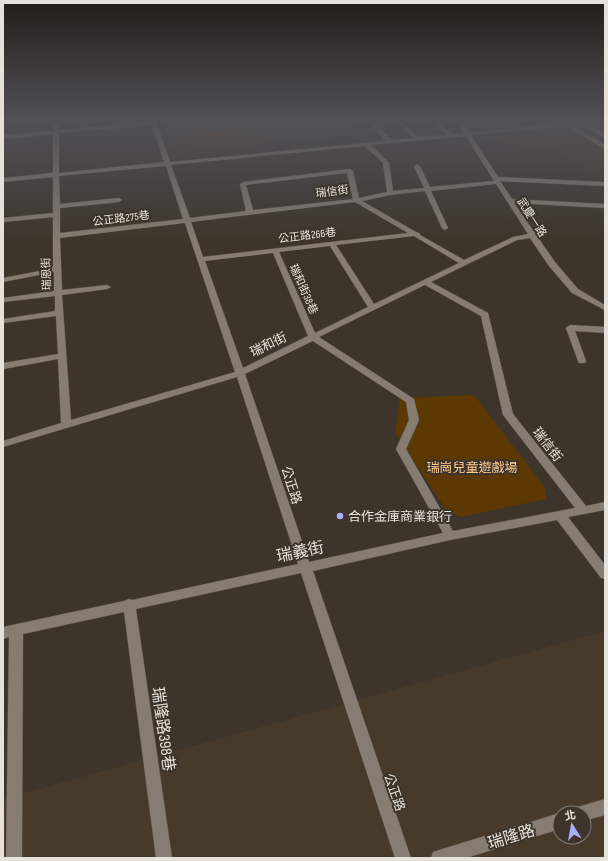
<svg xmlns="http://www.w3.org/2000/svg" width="608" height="861" font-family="'Sofia Sans Condensed','Noto Sans TC',sans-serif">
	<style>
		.built { fill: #473a2b; fill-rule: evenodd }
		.green { fill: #5c3802 }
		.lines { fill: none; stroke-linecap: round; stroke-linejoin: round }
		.minor-casing { stroke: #5a534c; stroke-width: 1 }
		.minor { fill: #867c71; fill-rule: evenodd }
		.poi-dot { fill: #abaffb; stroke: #3d352c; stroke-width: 1.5 }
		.labels { text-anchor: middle; stroke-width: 4; stroke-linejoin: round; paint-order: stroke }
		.far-street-label { font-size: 11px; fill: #e6e1db; stroke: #3d352c }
		.street-label { font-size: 13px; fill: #e6e1db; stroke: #3d352c }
		.park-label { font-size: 13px; fill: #feca8f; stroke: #3d352c }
		.poi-label { font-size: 13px; fill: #e6e1db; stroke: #3d352c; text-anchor: start }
		.near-street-label { font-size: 16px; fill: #e6e1db; stroke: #3d352c }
	</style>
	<rect width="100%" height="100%" fill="#3d352c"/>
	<path class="built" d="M162,121H351L363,134L175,153Z
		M463,121H605V180L547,146L478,142Z
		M605,631V858H3V799ZM560,813H584V837H560Z"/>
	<path class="green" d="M179,121H192C198,137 229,133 240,124L239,121H253L259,130L247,132L246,130C227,139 201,137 182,130Z
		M474,395L546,489V499L461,517L447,511L395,433L400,398Z"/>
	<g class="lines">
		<g class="minor-casing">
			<path id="minor" d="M53,121H59V130L156,121L170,162L386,141L367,121H372L392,140L413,138L396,121H401L418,137L447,135L431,121H437L453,134L464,133L457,121H462L469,133L566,122L604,121L587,124L605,134V138L580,125H572L605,145V149L566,126L471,135L498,177L605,182V186L500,181L512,199L605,204V208L514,203L555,262L578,289L605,305V310L572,293L549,266L530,238L517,240L431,282L488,313L513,414L586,506L605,502V510L568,517L605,565V579L601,578L557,520L450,540L313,571L411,858H395L301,573L136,609L172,858H156L124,612L23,634L22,858H6L9,637L3,639V627L124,601L129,599L132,600L298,564L237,377L3,447V441L61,423L58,359L3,369V363L58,354L56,316L3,323V319L55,311V296L3,302V298L54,291V272L3,282V278L45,270L53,266V217L3,222V218L53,213V177L3,182V178L53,173V134L3,139V135L53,131ZM152,125L164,162L59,173V133ZM466,136L494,181L430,187L420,166L417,164L414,166L424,188L393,191L389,163L371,145ZM365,146L383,163L387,192L359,198L353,171L350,169L243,182L240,184L246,211L190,218L171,165ZM166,166L183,219L60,233V208L119,202L122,200L119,198L60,204L59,176ZM347,173L353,199L253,210L246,185ZM496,184L528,234L513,237L464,260L420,235L419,233L416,232L362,201L390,195L425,191L442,228L445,230L448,228L431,191ZM355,202L408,233L203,257L191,222ZM185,223L235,372L71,420L62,295L107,289L111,287L107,285L62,290L60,238ZM414,236L459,263L374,304L336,245ZM330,246L368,307L315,333L279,252ZM273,253L308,336L243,368L205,261ZM425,285L481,316L503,415L575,508L453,531L406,449L419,420L414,399L319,337ZM313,341L406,402L409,420L396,449L443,533L309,562L245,374Z
				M570,325L605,327V333L575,331L586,361L585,363H579L578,361L566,328Z
				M605,799V815L584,821V813H576L578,807Z
				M560,813V829L466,858H431L433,852L439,850Z"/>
		</g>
		<use href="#minor" class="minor"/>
	</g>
	<linearGradient id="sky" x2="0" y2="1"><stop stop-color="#221d18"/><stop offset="0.5" stop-color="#515156"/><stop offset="1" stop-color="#515156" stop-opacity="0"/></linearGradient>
	<rect width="608" height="242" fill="url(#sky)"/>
	<circle class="poi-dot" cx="340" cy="516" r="4"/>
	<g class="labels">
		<g class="far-street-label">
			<text transform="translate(332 191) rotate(-7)" y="4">瑞信街</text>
			<text transform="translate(532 217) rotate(57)" y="4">武慶一路</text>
			<text transform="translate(121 218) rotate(-7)" y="4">公正路275巷</text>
			<text transform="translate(307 235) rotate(-7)" y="4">公正路266巷</text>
			<text transform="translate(46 274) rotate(-92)" y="4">瑞恩街</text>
			<text transform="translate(304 289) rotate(66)" y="4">瑞和街38巷</text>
		</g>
		<g class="street-label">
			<text transform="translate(268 344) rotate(-26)" y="5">瑞和街</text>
			<text transform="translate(548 444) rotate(52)" y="5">瑞信街</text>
			<text transform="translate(292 485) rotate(72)" y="5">公正路</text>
			<text transform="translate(395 792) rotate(71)" y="5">公正路</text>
		</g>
		<g class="park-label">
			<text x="472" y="472">瑞崗兒童遊戲場</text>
		</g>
		<g class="poi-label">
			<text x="348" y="521">合作金庫商業銀行</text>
		</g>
		<g class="near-street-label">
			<text transform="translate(300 551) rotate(-12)" y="6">瑞義街</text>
			<text transform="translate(164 729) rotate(82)" y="6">瑞隆路398巷</text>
			<text transform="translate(511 836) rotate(-17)" y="6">瑞隆路</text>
		</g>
	</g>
	<rect width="608" height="861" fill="none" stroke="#e6e1db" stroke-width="8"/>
	<g transform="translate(572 825) rotate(349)"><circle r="19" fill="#3d352c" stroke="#817a72"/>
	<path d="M0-3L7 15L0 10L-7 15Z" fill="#abaffb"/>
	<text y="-6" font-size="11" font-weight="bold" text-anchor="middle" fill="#e6e1db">北</text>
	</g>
</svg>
